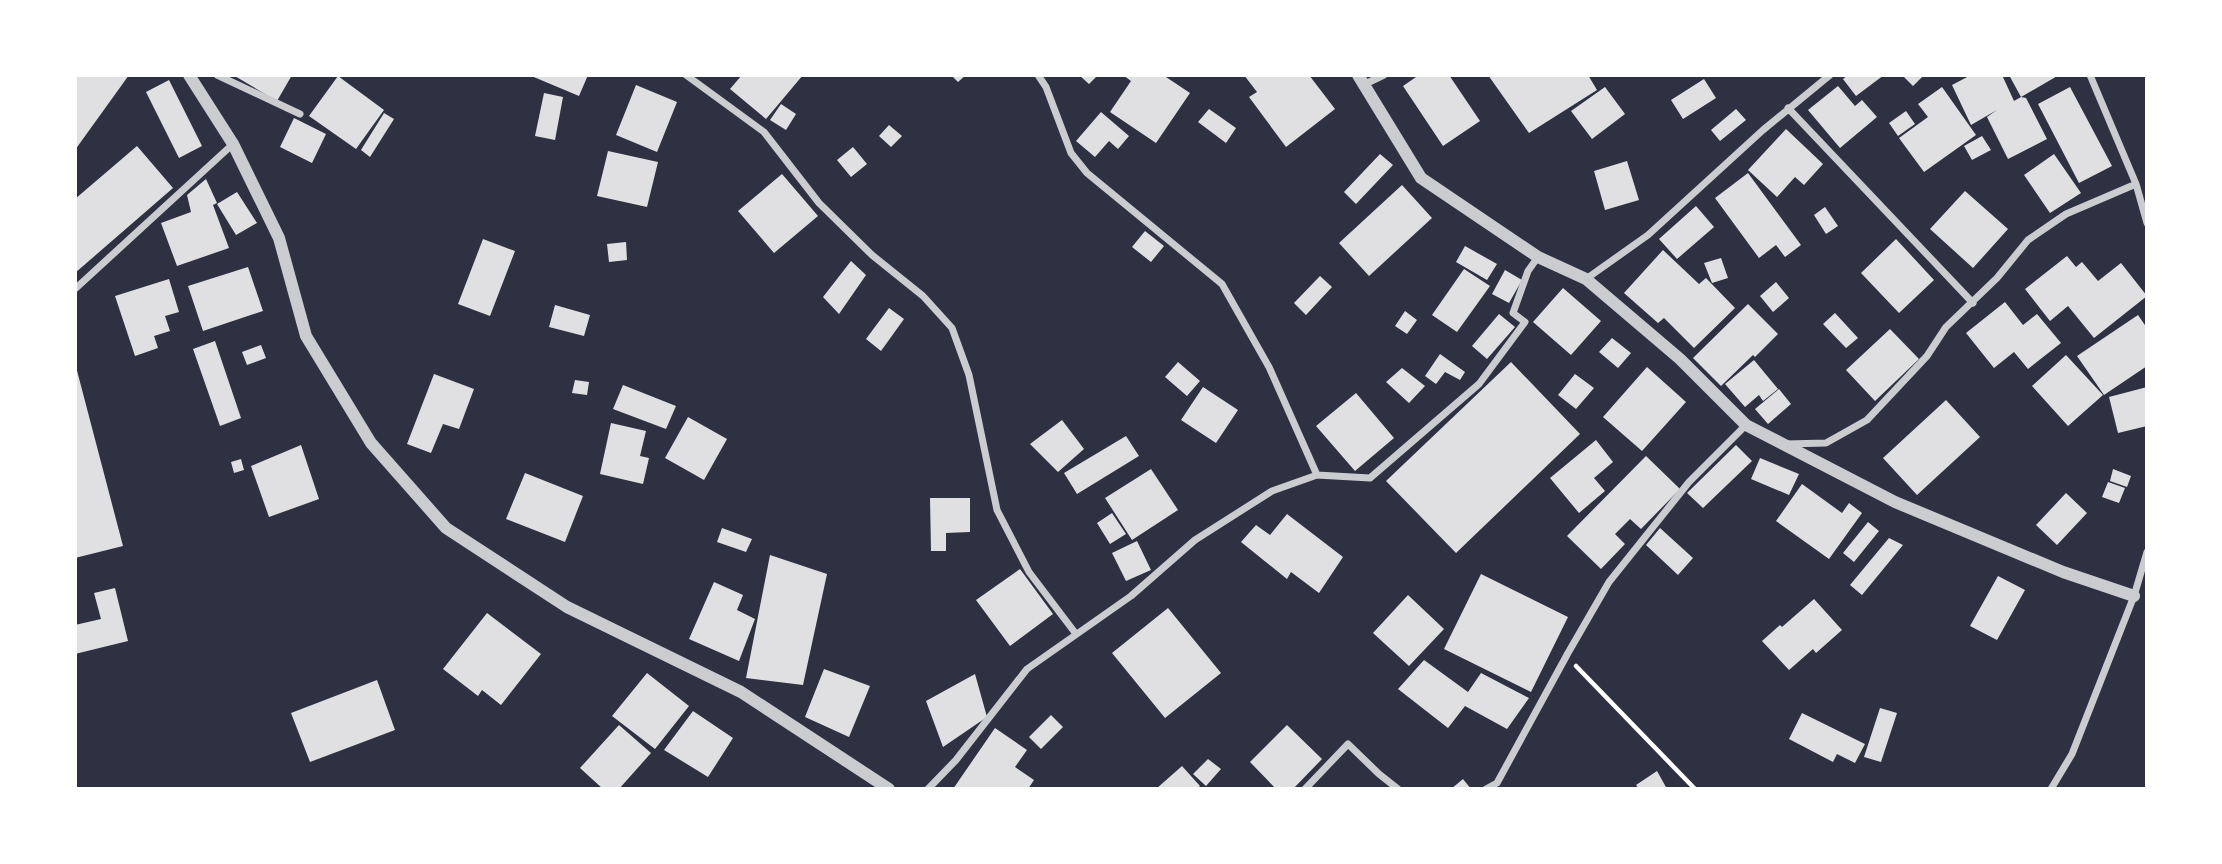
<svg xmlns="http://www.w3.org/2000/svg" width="2222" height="864" font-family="Helvetica,sans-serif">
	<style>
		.building { fill: #e0e0e3 }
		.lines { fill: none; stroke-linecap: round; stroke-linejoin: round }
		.path { stroke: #fff; stroke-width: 4.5 }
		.minor { stroke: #caccd0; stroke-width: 7 }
		.tertiary { stroke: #caccd0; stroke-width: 12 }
	</style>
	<rect width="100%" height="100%" fill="#2d3142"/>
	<path class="building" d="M75,75H129L75,150Z
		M233,75H292L277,101Z
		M529,75H588L579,96Z
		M742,75H803L766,119L730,89Z
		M951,75H966L958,82Z
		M1079,75H1098L1089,84Z
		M1123,75H1163L1190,93L1156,143L1110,112L1131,81Z
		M1244,75H1309L1335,109L1286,147L1249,97L1257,92Z
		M1419,75H1449L1480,121L1443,146L1403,86Z
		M1488,75H1588L1597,90L1529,133Z
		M1848,75H1884L1856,96L1843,79Z
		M1902,75H1924L1913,86Z
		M1971,75H2002L2014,101L2021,97L2026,98L2047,139L2008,159L1987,117L1997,110L1971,125L1952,85Z
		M2009,75H2059L2021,97Z
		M338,76L384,110L356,149L309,116Z
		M1704,79L1716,98L1683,119L1671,100Z
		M169,80L202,146L179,158L146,92Z
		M636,85L677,102L657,152L616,135Z
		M1838,86L1855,106L1862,100L1877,117L1840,148L1808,110Z
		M1605,87L1625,114L1592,139L1571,111Z
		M1942,87L1976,135L1924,172L1899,138L1928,117L1918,104Z
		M2070,87L2112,166L2079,183L2038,104Z
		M544,93L563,97L555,140L535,136Z
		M781,104L796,114L786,130L770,120Z
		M1209,109L1236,128L1226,143L1198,122Z
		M1736,109L1746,120L1720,141L1711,130Z
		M1906,111L1915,124L1898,136L1889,123Z
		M1101,112L1129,136L1118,149L1109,141L1095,157L1076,141Z
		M384,113L394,119L370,157L361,150Z
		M294,118L326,134L312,163L280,147Z
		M889,125L902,136L891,147L879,136Z
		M1786,129L1823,164L1804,185L1795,177L1777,197L1748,170Z
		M1982,136L1991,150L1972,160L1964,146Z
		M137,146L173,188L75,273V199Z
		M853,147L867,164L851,177L837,160Z
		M608,151L658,162L647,207L597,196Z
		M1380,154L1393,165L1356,204L1344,192Z
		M2054,154L2081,193L2050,213L2024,175Z
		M1627,161L1639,200L1605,210L1594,171Z
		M1748,173L1801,245L1785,257L1776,245L1759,258L1715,198Z
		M782,174L818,216L774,253L738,211Z
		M206,179L217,203L213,205L229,248L177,266L161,223L191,212L187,195Z
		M1402,185L1432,218L1369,276L1339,243Z
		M1965,191L2008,229L1973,268L1930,229Z
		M237,192L257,223L236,235L217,204Z
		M1696,206L1714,227L1677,259L1659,239Z
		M1825,207L1838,226L1826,234L1814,215Z
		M1145,231L1164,246L1151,262L1132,247Z
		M483,239L515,251L490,316L458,304Z
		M1896,239L1934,280L1899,313L1861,273Z
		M626,242L627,260L609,262L607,244Z
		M1465,246L1497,264L1487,280L1456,262Z
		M1663,250L1699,284L1706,278L1735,308L1694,348L1664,318L1658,323L1624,293Z
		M2067,256L2076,267L2082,262L2098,281L2121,263L2147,296L2094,338L2068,306L2050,321L2025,289Z
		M1721,258L1728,278L1712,283L1704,263Z
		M851,261L866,275L839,314L823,297Z
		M248,267L263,311L203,331L188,286Z
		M1464,269L1490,286L1457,332L1432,315Z
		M1505,270L1522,280L1509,303L1492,294Z
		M1320,276L1332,287L1306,315L1294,303Z
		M169,279L179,312L165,316L170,331L154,336L158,348L135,356L115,296Z
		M1776,282L1789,298L1773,312L1760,296Z
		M1563,288L1601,321L1571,355L1533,322Z
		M2005,302L2023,325L2037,314L2061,343L2028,369L2014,352L1994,368L1966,333Z
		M1748,304L1778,334L1755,357L1753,355L1721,386L1693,358Z
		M555,305L590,315L584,336L549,327Z
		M889,308L904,319L881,351L866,339Z
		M1405,311L1417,320L1407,334L1395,326Z
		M1835,313L1858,338L1846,348L1823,324Z
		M1499,314L1515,327L1487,359L1472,346Z
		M2138,315L2147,328V366L2104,395L2077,356Z
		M1890,329L1919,359L1875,401L1846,370Z
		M1612,338L1631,353L1618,368L1599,352Z
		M215,341L241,418L220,426L193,349Z
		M261,345L266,358L247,365L242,352Z
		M1440,354L1465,372L1460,380L1445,372L1436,384L1425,376Z
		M2066,355L2103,395L2068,426L2032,386Z
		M1754,360L1778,389L1763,401L1759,395L1745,407L1725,384Z
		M1178,362L1200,381L1187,396L1165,377Z
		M1511,362L1580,434L1456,553L1386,481Z
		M75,363L123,546L75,558Z
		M1647,367L1686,402L1642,451L1603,417Z
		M1402,368L1425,386L1409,403L1386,382Z
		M434,374L474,389L459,429L443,424L431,453L407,444Z
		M1575,374L1594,388L1576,409L1558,395Z
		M575,380L589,382L587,395L572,393Z
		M623,385L676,406L666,429L613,409Z
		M1203,387L1238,410L1216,443L1181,420Z
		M2147,387V426L2118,433L2109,397Z
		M1779,389L1791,404L1768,424L1755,409Z
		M1356,393L1394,438L1355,471L1316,426Z
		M1946,400L1980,437L1917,495L1883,458Z
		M688,417L727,439L704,480L665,458Z
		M1062,420L1084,449L1058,472L1030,444Z
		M611,423L646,431L640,456L649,458L643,484L600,474Z
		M1126,436L1139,456L1077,494L1064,473Z
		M1596,440L1613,462L1594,478L1605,491L1579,513L1550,478Z
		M301,445L319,499L269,517L251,466Z
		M1736,445L1752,461L1703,508L1687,493Z
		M1646,456L1680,489L1641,529L1630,519L1615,534L1625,544L1601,569L1567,536Z
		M1760,458L1799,474L1789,495L1751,479Z
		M241,459L244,470L234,473L231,462Z
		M1151,469L1178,510L1132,540L1105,498Z
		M2113,469L2131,476L2127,487L2110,481Z
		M525,473L583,496L565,542L506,519Z
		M2108,482L2125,488L2119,503L2102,497Z
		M1802,484L1842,513L1849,503L1862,513L1829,559L1776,521Z
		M2066,493L2087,513L2057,545L2036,525Z
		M930,498H970V532L946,533V551H931Z
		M1112,513L1126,534L1110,544L1097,523Z
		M1287,514L1343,557L1319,593L1291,572L1287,579L1241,542L1256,525L1270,535Z
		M1868,522L1879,531L1854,562L1843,553Z
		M722,528L752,539L746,552L717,542Z
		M1660,528L1693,558L1678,575L1646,545Z
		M1889,538L1903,545L1862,595L1850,585Z
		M1137,541L1151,570L1126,581L1112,553Z
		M770,555L827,574L803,685L746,678Z
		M1020,569L1053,614L1010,646L976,600Z
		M1481,574L1568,617L1531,692L1444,649Z
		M1998,576L2025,590L1997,640L1970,626Z
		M714,582L743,595L737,610L755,619L739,661L689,639Z
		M115,588L128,641L75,654V625L101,619L94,593Z
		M1408,595L1444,629L1409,666L1373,633Z
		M1814,599L1842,630L1816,653L1813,649L1789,670L1762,641L1780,625L1782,627Z
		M1168,608L1221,673L1165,718L1112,653Z
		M487,613L541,654L501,705L482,690L478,696L443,669Z
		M1424,660L1468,692L1481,673L1529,698L1507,729L1465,706L1448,728L1398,689Z
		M824,669L870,686L849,737L805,717Z
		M647,673L689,706L655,749L612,716Z
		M975,674L987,717L943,747L926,701Z
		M377,680L395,730L310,762L291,713Z
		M1880,708L1897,713L1881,762L1864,757Z
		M693,711L733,738L708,777L664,750Z
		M1802,713L1865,744L1855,763L1837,754L1833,762L1789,739Z
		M1051,715L1063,727L1041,749L1029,737Z
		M619,725L651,753L619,789H603L580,768Z
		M1287,725L1322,759L1293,789H1276L1250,762Z
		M995,728L1027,750L1015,767L1034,780L1028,789H953Z
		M1208,759L1221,769L1206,786L1193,774Z
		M1182,766L1200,786L1197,789H1156Z
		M1657,771L1667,789H1639L1636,785Z
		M1463,779L1471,789H1451Z"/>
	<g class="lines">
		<path class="path" d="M1576,666L1695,789"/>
		<path class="minor" d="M217,75L300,114
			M686,75L764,132L819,203L872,255L923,296L952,328L969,375L997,510L1029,572L1076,634
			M1038,75L1046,87L1071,153L1087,173L1222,284L1269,367L1317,475
			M2090,75L2136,184L2147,223
			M1363,85L1384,75
			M1788,108L1973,303
			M1586,279L1648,235L1763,130L1830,75
			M75,289L233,144
			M1786,444L1826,443L1867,420L1927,356L1946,327L1997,278L2028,240L2066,214L2136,184
			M928,789L956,760L1027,669L1131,596L1195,540L1272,491L1317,475L1370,478L1479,384L1525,322L1513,313L1528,271L1538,257
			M1305,789L1348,744L1379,774L1398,789
			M1486,789L1497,783L1568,653L1609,582L1689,482L1746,425
			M2051,789L2072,754L2134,596L2147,552"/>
		<path class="tertiary" d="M189,75L233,144L279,238L306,336L371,443L446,528L567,607L741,692L889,789
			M1358,75L1421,178L1538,257L1586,279L1680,359L1746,425L1895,502L2063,572L2134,596"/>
	</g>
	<rect width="2222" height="864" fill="none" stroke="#ffffff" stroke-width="154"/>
</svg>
